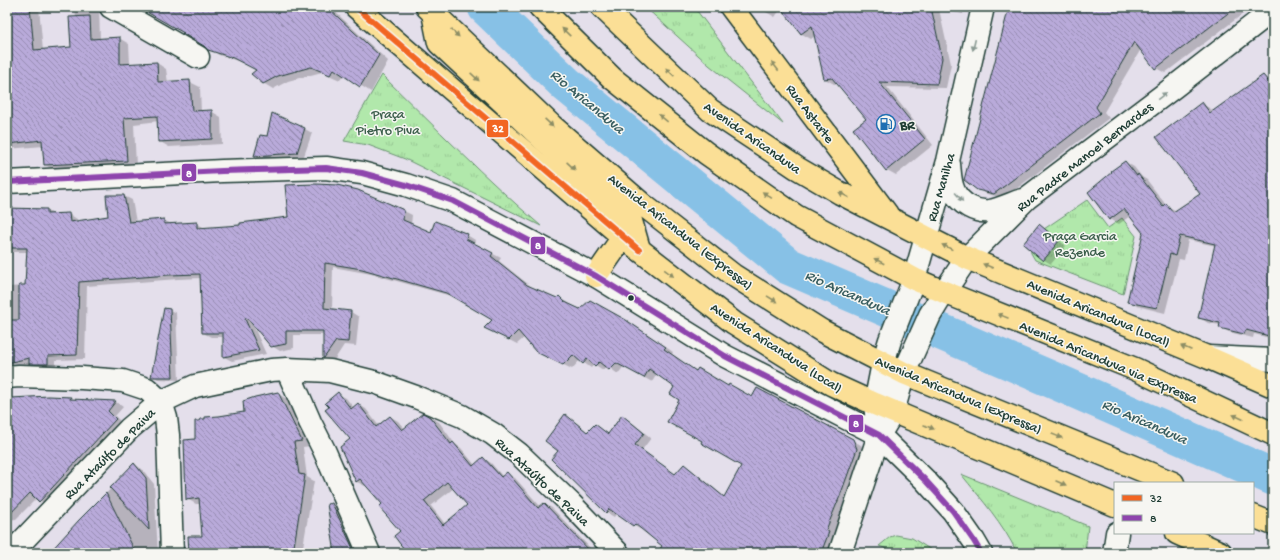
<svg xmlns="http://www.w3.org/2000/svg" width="1280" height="560" font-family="'Gochi Hand',sans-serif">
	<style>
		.grass { fill: url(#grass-tufts); stroke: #689270 }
		.shadow { fill: #0003; fill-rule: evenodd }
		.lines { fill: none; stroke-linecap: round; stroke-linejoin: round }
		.river { stroke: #87c1e6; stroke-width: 37 }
		.building { fill: url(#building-back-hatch); stroke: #1f3d34; fill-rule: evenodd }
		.minor-casing { stroke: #1f3d34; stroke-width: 25 }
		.major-casing { stroke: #1f3d34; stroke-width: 25 }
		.highway-casing { stroke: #1f3d34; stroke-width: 25 }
		.minor { stroke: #f6f6f2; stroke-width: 22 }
		.major { stroke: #fbdf96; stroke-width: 22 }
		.highway { stroke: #fbdf96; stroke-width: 22 }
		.bus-1-casing { stroke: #f6f6f2; stroke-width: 9 }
		.bus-2-casing { stroke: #f6f6f2; stroke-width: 9 }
		.bus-1 { stroke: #f26522; stroke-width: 6 }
		.bus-2 { stroke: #8e44ad; stroke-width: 6 }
		.oneway { fill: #8d8e65 }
		.oneway2 { fill: #8a9a93 }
		.bus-dot { fill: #1f3d34; stroke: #f6f6f2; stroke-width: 1.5 }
		.labels { text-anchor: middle; stroke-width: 3; stroke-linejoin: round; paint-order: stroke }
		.park-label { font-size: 14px; fill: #3c5f4c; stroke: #f6f6f2 }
		.street-label { font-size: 14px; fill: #1f3d34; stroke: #f6f6f2 }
		.poi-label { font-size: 14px; font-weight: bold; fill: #1f3d34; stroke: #f6f6f2; text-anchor: start }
		.water-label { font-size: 15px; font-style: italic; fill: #395e60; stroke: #f6f6f2 }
		.line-badge { stroke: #f6f6f2; stroke-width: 1.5 }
		.badge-label { font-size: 11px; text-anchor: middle; font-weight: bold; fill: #fff }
	</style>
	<defs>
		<pattern id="grass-tufts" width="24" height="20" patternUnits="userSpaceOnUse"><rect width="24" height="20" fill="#b1e8ab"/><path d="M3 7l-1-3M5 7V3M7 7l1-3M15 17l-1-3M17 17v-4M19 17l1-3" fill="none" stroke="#98c894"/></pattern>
		<pattern id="building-back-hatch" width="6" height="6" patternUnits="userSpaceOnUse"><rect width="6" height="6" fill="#b9aada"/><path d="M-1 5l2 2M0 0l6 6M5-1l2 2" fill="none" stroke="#968cb2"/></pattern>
	</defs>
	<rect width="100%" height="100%" fill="#e4dfeb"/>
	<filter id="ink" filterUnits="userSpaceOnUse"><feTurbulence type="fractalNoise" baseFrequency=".025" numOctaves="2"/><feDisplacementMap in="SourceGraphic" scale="8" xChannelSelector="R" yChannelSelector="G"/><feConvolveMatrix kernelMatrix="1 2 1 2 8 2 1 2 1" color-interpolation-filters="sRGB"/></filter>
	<g filter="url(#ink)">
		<path class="grass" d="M645,7H694L783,124L709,65Z
			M382,75C434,126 485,178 541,226L405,159L368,145L344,141Z
			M1087,200L1108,228L1122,218L1136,236L1123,294L1035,260L1031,253L1030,245L1044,229Z
			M961,474L1088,526L1085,553H1017C1003,523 981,499 961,474Z
			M896,535L912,538L936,553H898L879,546L890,537Z"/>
		<path class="shadow" d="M7,7H39L43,51L72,48L76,18L75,7H99L100,39L119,38L129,44L130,64L157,63L166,69L168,83L190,82L200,87L201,112L211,111L221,117L222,144L169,147L159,141V121L134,124L136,166L55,170L45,165L44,146L7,149Z
			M139,7H330L388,61L371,92L344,75L340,80L322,72L288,81L273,89L263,83L258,70L244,63L219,55L187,34Z
			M762,7H782L775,17L766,12Z
			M782,7H964L963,14L939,9L951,64L946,88L887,87L933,145L896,175L887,170L868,119L838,83L834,84L825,79L815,36L811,39L802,34Z
			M1010,7H1252L1165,73L1156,68L1141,49L1104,112L1109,118L1004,198L987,194L977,189Z
			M1263,76L1273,82V339L1254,334L1253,338L1229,332L1220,327V325L1208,323L1200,318L1216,246L1188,240L1184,260L1179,259L1165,313L1137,306L1128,301L1144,233L1130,216L1119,224L1110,219L1125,162L1134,167L1142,177L1147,180L1166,205L1176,211L1201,194L1202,104L1211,109L1214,112Z
			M305,129L312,133L304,156L262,160L255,156L260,136L268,137Z
			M358,191L404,211L412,215L411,225L431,234L467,235L475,240L474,244L501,258L499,261L533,288L557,300L559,297L567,302L571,306L581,310L590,301L635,326L673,352L672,354L697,372L753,398L852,440L861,445L865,454L848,500L834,536L836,537L830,553H664V546L643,529L642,530L634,526L617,513L614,517L606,512L559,451L565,415L573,420L588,432L595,425L609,434L623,417L630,421L651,438L642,450L676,475L684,465L692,470L725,497L742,466L681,400L675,387L657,374L652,382L624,366L618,374L607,366L603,370L594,364L591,368L580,360L572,369L545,356L525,337L517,344L494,332V320L455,297L371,274L333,267L332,310L351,312L359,317L356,346L344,345L333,362L324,358V335H294V348L280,351L272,346L253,325L266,354L232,361L224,357V337H211L203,333L201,278L178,279L87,286L85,359L56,360V368H38L31,364L7,369V287L26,286L27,252H7V209L47,210L55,215L69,214L77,219L78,222L110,217L124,196L132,200L136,222L164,220L171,224L196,223L205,228L241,226L289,218Z
			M1040,226L1047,230L1066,246L1051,264L1044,260L1025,244Z
			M164,309L170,310L176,313L179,380L158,379L152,376Z
			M278,394L287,399L310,446L303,447L307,477L314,481L302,553L335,548L332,504L340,509L361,553H190L203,537L200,504H196L187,499L196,440Z
			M338,394L346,398L354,408L358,404L366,409L379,426L391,417L398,421L405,429L430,417L439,422L455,444L461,448L475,465L483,458L491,463L503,477L507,474L515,478L541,507L544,504L552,508L595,553H408L401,531L383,504L367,485L365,486L357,482L341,447L351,439L330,407ZM454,488L469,505L446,525L431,506Z
			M71,398L75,400L116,402L123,407L115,416L123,424L48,506L37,498L16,519L7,520V410H13Z
			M134,464L142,469L154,484L158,553H50Z"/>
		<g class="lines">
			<path class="river" d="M486,7L566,84L788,266L1055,381L1273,477"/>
		</g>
		<path class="building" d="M7,7H30L34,50L71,47L69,17L90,16L91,39L120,37V64L157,62L158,82L190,80L192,111L212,110V139L158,142L157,116L124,118L127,161L44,165L42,140L9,144L7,123Z
			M138,7H327L379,55L360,87L334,69L330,75L311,67L278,76L263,84L251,74L256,70L233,58L208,50L204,46L182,33H184L173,27Z
			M780,7H931L942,58L937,84L879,82L925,139L886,171L853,129L866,119L832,78L824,79L812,26L801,34Z
			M1009,7H1236L1155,69L1134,42L1096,107L1100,113L994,194L977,190L964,180Z
			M1263,75L1273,87V337L1246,330L1244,334L1219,328L1220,323L1198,318L1215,244L1180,236L1175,256L1170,254L1157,308L1127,302L1143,233L1124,209L1109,220L1088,192L1112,172L1111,171L1125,161L1137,176L1138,174L1163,206L1166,203L1173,212L1200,194L1156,137L1202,102L1210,113Z
			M272,113L305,128L297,153L254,156L260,135L267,136Z
			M316,184L337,185L358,190L404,210L403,220L431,232L435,221L468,234L466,239L493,253L491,256L527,285L557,298L559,296L565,302L580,309L590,300L626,320L666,347L664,349L696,371L698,368L728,386L729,384L752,397L757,388L853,439L857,449L840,496L826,530L829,532L821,553H657L662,546L635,524L633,526L609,509L606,513L551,459L558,451L545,441L565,414L587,432L595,424L608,434L622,415L644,433L635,445L675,474L684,464L724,497L741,466L701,443L702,441L667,422L679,400L670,394L674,387L649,369L644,378L616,363L609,370L599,362L595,366L587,359L583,364L573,355L563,365L536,352L518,331L509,340L484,328L492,320L446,293L362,269L325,263L324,308L351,311L348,342L336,341L324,358H323V331H286V344L271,347L247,318L245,319L259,350L223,357V333H202L200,274L169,275L79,282L77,355L48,356V364H29V358L7,363V320H19V285H25L27,248H7V208L47,209V214L69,213L70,222L108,216L106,195H124L129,222L164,219V224L197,222V228L240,225V223L288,217L285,185Z
			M1039,224L1059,241L1043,261L1023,244Z
			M164,308L170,309L173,377H151Z
			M278,392L302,441L294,442L299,474L305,475L293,553H189L188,536H202L199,498L186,500L184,440L195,439V421H199L200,419H205V417L219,416L244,412L243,401L255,397Z
			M338,392L351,409L358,403L376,427L390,416L402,430L423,413L430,417L451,444L453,442L473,466L483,457L501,477L507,472L538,508L544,503L592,553H407L394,536L400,531L379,507L382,504L360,479L356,482L340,447L350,439L325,410L329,407L325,403ZM447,482L467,505L443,525L424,501Z
			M49,396L71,397L70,399L116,401L108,411L116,419L39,502L30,493L7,517V409H12L11,398Z
			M134,463L146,478L149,530L110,488Z
			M106,493L136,553H49L79,520Z
			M332,503L355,553H335L327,504Z"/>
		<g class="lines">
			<g class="minor-casing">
				<path id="minor" d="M111,7L198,57
					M949,164C950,173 950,183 954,191C960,204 976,213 990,211C998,210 1013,203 1022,200
					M7,182L222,171L326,168L362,173L406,185L453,201L596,276L725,356L879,435L925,480L953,511L974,541L981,553
					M1208,357L1273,360
					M287,369L310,422L324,450L369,553
					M7,377L19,376L82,378L123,381L147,389L161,402L166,418L168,435L172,553
					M877,422L875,404L883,363L890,340L914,279L948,161L983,7
					M11,553L129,429L161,402L195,386L271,370L287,369L330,371L374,382L416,397L462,416L493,434L519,454L571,504L618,553
					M840,553L879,435L893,412L904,373L930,315L944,292L967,258L1027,198L1174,87L1273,10
					M1114,553L1117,533"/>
			</g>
			<g class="major-casing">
				<path id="major" d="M356,7L623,237L734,323L831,384L875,404L1115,505
					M602,7L710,110L797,168L840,193L967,258L1207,357L1273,386
					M731,7L887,214
					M596,276L623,237
					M1177,533L1221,553"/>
			</g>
			<g class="highway-casing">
				<path id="highway" d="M427,7L552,126L642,204L733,275L822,331L904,373L1173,483
					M540,7L612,78L706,153L796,216L914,279L944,292L1135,369L1273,434
					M433,13L439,43L631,221L639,249
					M1253,516L1273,524"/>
			</g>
			<use href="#minor" class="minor"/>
			<use href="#major" class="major"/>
			<use href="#highway" class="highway"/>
			<g class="bus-1-casing">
				<path id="bus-1" d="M356,7L639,250"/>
			</g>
			<g class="bus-2-casing">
				<path id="bus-2" d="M7,182L222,171L326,168L362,173L406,185L453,201L596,276L725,356L879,435L925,480L953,511L974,541L981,553"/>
			</g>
			<use href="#bus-1" class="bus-1"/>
			<use href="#bus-2" class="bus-2"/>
		</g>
		<defs><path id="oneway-solid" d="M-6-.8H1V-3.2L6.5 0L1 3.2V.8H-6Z"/></defs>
		<g class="oneway">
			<use href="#oneway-solid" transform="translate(566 32) rotate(-136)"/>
			<use href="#oneway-solid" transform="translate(455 33) rotate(43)"/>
			<use href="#oneway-solid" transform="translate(775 66) rotate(-127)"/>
			<use href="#oneway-solid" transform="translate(670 72) rotate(-137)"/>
			<use href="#oneway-solid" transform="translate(475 77) rotate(43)"/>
			<use href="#oneway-solid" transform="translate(663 118) rotate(-141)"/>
			<use href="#oneway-solid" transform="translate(549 123) rotate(43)"/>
			<use href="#oneway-solid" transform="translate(571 166) rotate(43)"/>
			<use href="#oneway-solid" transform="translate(767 195) rotate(-145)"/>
			<use href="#oneway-solid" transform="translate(844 195) rotate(-152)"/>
			<use href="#oneway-solid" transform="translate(947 247) rotate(-154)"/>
			<use href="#oneway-solid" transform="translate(879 261) rotate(-152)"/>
			<use href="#oneway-solid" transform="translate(988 266) rotate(-157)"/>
			<use href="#oneway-solid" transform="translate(669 273) rotate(37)"/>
			<use href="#oneway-solid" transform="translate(772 299) rotate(32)"/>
			<use href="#oneway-solid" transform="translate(1003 316) rotate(-158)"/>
			<use href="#oneway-solid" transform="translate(1186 348) rotate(-157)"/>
			<use href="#oneway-solid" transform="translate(1238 417) rotate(-155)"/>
			<use href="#oneway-solid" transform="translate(929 427) rotate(23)"/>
			<use href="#oneway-solid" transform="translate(1057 436) rotate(22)"/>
			<use href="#oneway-solid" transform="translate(1061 483) rotate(23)"/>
		</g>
		<g class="oneway2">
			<use href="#oneway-solid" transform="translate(974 45) rotate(103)"/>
			<use href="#oneway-solid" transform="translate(1162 96) rotate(-37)"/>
			<use href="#oneway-solid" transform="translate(959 197) rotate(49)"/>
		</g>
	</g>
	<defs>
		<g id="fuel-ring" transform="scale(1)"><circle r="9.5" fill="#f6f6f2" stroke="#1f6fb2" stroke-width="1.5"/><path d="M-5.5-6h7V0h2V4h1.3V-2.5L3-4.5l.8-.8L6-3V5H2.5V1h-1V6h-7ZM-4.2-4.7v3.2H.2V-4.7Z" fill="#1f6fb2"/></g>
	</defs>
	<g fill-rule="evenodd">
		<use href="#fuel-ring" x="886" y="124"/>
	</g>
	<circle class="bus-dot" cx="631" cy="298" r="3.5"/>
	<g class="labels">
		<g class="park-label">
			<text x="388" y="118">Praça<tspan x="388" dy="16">Pietro Piva</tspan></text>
			<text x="1080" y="240">Praça Garcia<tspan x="1080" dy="16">Rezende</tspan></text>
		</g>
		<g class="street-label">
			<text transform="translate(811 113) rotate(53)" y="5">Rua Astarte</text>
			<text transform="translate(753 137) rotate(35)" y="5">Avenida Aricanduva</text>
			<text transform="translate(1084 156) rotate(-38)" y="5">Rua Padre Manoel Bernardes</text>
			<text transform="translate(940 187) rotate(-74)" y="5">Rua Manilha</text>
			<text transform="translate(681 231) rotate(38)" y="5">Avenida Aricanduva (Expressa)</text>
			<text transform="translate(1099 312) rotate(23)" y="5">Avenida Aricanduva (Local)</text>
			<text transform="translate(777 347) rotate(33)" y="5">Avenida Aricanduva (Local)</text>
			<text transform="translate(1109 361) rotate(23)" y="5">Avenida Aricanduva via Expressa</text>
			<text transform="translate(959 394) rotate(23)" y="5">Avenida Aricanduva (Expressa)</text>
			<text transform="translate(109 453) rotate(-45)" y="5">Rua Ataúlfo de Paiva</text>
			<text transform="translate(543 481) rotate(43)" y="5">Rua Ataúlfo de Paiva</text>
		</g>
		<g class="poi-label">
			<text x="900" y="129">BR</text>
		</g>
		<g class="water-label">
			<text transform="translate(588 101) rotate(40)" y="5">Rio Aricanduva</text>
			<text transform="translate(848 292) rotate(24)" y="5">Rio Aricanduva</text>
			<text transform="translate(1145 421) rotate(24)" y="5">Rio Aricanduva</text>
		</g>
	</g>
	<g class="line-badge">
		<rect x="486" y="119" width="23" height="19" rx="4" fill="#f26522"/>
		<rect x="181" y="163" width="16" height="19" rx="4" fill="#8e44ad"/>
		<rect x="530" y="236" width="16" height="19" rx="4" fill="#8e44ad"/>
		<rect x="848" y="414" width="16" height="19" rx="4" fill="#8e44ad"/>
	</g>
	<g class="badge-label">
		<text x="498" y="132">32</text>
		<text x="189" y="177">8</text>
		<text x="538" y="249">8</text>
		<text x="856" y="427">8</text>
	</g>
	<rect width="1280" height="560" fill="none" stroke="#f6f6f2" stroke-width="24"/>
	<rect x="12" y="12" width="1256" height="536" fill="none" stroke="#1f3d34" stroke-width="1.5" filter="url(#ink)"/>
	<rect x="1114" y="482" width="140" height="52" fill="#f6f6f2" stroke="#a0aca6"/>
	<rect x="1122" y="495" width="20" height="6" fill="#f26522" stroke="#a0aca6"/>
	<text x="1150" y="502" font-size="12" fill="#1f3d34">32</text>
	<rect x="1122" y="515" width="20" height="6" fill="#8e44ad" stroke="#a0aca6"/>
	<text x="1150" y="522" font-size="12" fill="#1f3d34">8</text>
</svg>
